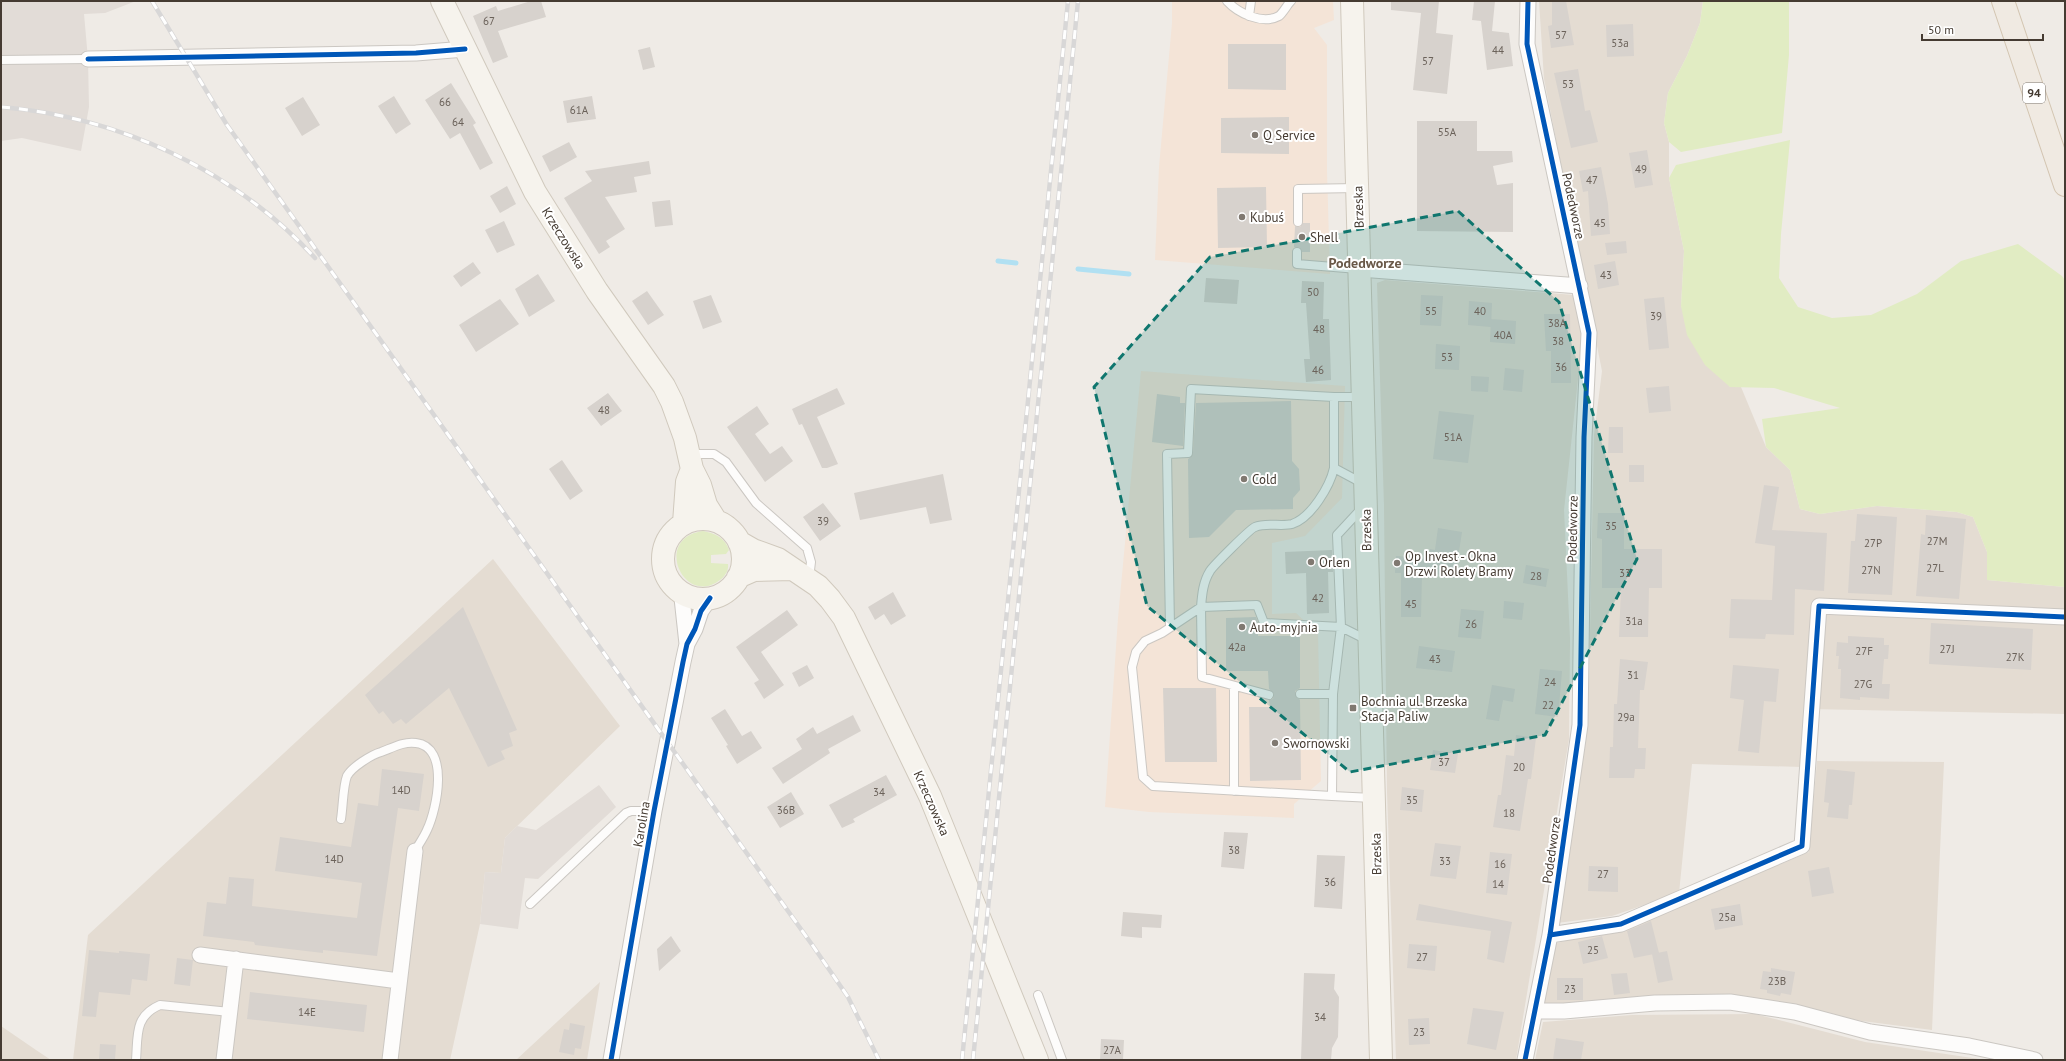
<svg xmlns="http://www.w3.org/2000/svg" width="2066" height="1061" font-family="'PT Sans',sans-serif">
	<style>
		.residential { fill: #e4dcd2 }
		.commercial { fill: #f4e4d7 }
		.industrial { fill: #e2dcd7 }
		.green { fill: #e1ecc3 }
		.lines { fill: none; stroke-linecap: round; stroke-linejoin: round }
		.stream { stroke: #b1e0f2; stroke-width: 5 }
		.building { fill: #d7d2cd }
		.lane-casing { stroke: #cbc7c2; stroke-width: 10 }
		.street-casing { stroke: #cbc7c2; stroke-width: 17 }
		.secondary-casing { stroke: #d0c9bd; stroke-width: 24 }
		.primary-casing { stroke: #d3c5b1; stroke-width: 24 }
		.lane { stroke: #fdfcfb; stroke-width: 8 }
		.street { stroke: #fdfcfb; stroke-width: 15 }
		.secondary { stroke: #f6f3ed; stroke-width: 22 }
		.primary { stroke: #f0eae2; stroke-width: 22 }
		.rail-casing { stroke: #d8d7d7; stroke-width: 4.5 }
		.rail { stroke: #fff; stroke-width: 3; stroke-dasharray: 9; stroke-linecap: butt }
		.cycleway-casing { stroke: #fff; stroke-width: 8 }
		.cycleway { stroke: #0057b8; stroke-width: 5 }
		.marked { fill: #0f766e; fill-opacity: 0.2; stroke: #0f766e; stroke-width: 3; stroke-dasharray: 8 5; stroke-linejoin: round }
		.poi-dot { fill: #807971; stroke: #fff; stroke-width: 1.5 }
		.labels { text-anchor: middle; stroke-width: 4; stroke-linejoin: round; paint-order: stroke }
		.number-label { font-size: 11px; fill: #6b625a }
		.shield { fill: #fff; stroke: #7d7670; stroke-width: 1 }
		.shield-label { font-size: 12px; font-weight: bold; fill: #453b32 }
		.poi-label { font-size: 13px; fill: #453b32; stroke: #fff; text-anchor: start }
		.street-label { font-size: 13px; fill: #453b32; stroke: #fff }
		.neighbourhood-label { font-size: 14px; font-weight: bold; fill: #695848; stroke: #fff }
	</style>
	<rect width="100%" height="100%" fill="#efebe6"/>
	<path class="residential" d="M1539,1H1703L1700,23L1687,56L1668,93L1664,123L1669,142V178L1684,251L1681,306L1730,387H1741L1766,447L1790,470L1800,509L1820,514L1877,506L1957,512L1973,517L1987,552V580L2065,587V714L1808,709L1802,767L1692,764L1679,893L1612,916L1557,923L1578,785L1589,684L1594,435L1602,371L1544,79Z
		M1385,280L1574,295L1584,323L1564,510L1570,639L1569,739L1516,1060H1396L1387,792L1384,505L1377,283Z
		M493,559L620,726L505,838L501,873L485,872L480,924L450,1060H73L88,935Z
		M1817,761L1944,762L1932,1030L1862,1021L1760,1000L1543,1005L1553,944L1606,931L1666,913L1809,852Z
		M600,982L587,1060H516Z
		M1755,1014L1865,1042L1986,1060H1535L1543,1022L1632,1015Z
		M1,1026L36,1050L51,1060H1Z"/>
	<path class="commercial" d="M1172,1H1333L1334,20L1314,28L1327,45V171L1330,274L1155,260L1159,167L1172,23Z
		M1141,371L1345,386L1342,498L1305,536L1272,543V614L1296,613L1318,634L1321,781L1294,804V818L1149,812L1105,807L1118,618Z"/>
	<path class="industrial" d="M1,1H136L105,13L84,14L88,59L89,107L81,151L22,138L1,141Z
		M599,785L616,807L538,879L525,878L518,929L480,924L485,872L501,873L505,838L517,826L536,830Z"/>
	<path class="green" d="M1703,1H1789V55L1782,133L1681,152L1669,142L1664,123L1668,93L1687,56L1700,23Z
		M1790,140L1781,234L1779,278L1798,307L1832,318L1871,315L1917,294L1961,261L2018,244L2062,276L2065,280V587L1987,580V552L1973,517L1957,512L1877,506L1820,514L1800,509L1790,470L1766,447L1762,419L1840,408L1774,388L1730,387L1705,365L1687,335L1681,306L1684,251L1669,178L1676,165Z
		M703,531C715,533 725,538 729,550L726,554L711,555V563L728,564C729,570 725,576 720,580C684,608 652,538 703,531Z"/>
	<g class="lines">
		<path class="stream" d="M998,261L1016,263
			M1078,269L1129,274"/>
	</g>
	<path class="building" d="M531,1H541L546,17L498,31L508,57L493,63L473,16L496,6L498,11Z
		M1391,1H1439L1436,33L1453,35L1447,94L1413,90L1421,13L1391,10Z
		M1474,1H1495L1492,31L1509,33L1513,66L1487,70L1481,21L1472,20Z
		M1552,1H1566L1574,45L1551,48L1548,26L1552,25Z
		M1633,24L1634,56L1607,57L1606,25Z
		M1228,44H1286V90L1228,89Z
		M650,47L655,67L643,70L638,50Z
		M1578,69L1585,111L1590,110L1598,142L1571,148L1554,73Z
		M451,83L476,123L473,125L493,163L480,170L460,133L450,139L425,100Z
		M394,96L411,124L396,134L378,106Z
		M592,96L596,119L567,123L563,101Z
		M303,97L320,125L302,136L285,108Z
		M1289,117V154L1221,153V118Z
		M1417,121H1477V151H1512L1513,162L1493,166L1497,185L1513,183V232L1417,231Z
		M569,142L577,157L550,172L542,156Z
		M1647,150L1653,185L1635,188L1629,153Z
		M649,161L651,174L634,177L637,192L605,197L625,229L606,241L610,247L599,254L564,198L592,181L585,171Z
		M1601,167L1608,204L1610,234L1591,236L1588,191L1583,192L1579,171Z
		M507,186L516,204L500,213L490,196Z
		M1266,187L1267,247L1218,248L1217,188Z
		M670,200L673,225L655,227L652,202Z
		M504,221L515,245L497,253L485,230Z
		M1303,223H1310V252H1302L1299,247H1294L1295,226L1300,227Z
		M1626,241L1627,253L1607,255L1605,243Z
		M1615,261L1619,285L1598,289L1594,265Z
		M473,262L481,273L461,287L453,276Z
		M538,274L555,301L529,317L515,289Z
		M1206,278L1239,280L1237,304L1204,302Z
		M1302,281L1324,282L1323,319H1329L1331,380L1306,382L1304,359H1310L1306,303H1301Z
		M647,291L664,315L648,325L632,301Z
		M711,295L722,322L703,329L693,301Z
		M1421,295L1443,296L1441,326L1420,325Z
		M1664,297L1669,348L1649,350L1644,299Z
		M500,299L519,324L476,352L459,325Z
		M1469,301L1492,303L1491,327L1468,325Z
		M1544,314H1570L1571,383H1551V351H1546Z
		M1491,319L1516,321L1515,344L1490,342Z
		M1436,344L1460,346L1459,370L1435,369Z
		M1505,368L1524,370L1522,392L1503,390Z
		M1471,376L1489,377L1488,392L1471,391Z
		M1669,386L1671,411L1649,413L1646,388Z
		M837,388L845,404L817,417L838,464L827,468H822L802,424L799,425L792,409Z
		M608,393L622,411L601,426L587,408Z
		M1157,394L1180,397V403H1185L1183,446L1152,442Z
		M1291,401L1292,461L1299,469L1300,490L1293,498V509L1236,510L1209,537L1189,538L1188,459L1191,457L1193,453L1196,403Z
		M757,406L769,424L755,434L770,454L782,446L793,461L765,482L727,427Z
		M1439,411L1474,415L1468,463L1433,459Z
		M1609,427H1623V453H1608Z
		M562,460L583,491L570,500L549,469Z
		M1629,465H1644V482H1629Z
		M943,474L952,520L930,524L926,507L860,520L854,493Z
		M1764,485L1779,487L1772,530L1827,533L1824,591L1795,589L1794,635L1766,634L1765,639L1729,638L1731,599L1772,600L1775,546L1755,543Z
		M823,503L841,526L820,541L803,517Z
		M1598,513H1624V549H1662V588H1649L1648,637H1619L1621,588H1602V539L1597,538Z
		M1857,514L1897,517L1892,595L1848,593L1851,541H1855Z
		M1926,515L1966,519L1959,599L1916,596L1921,534L1925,535Z
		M1438,528L1462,532L1455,577L1422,572L1421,617H1401V573H1395L1396,556L1429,558L1430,549L1435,550Z
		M1332,550L1333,572H1328L1329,613L1307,614L1306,573L1286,574L1285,552Z
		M1526,565L1549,569L1546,587L1523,583Z
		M893,592L906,616L891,625L884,614L875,620L868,607Z
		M1504,601L1524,603L1522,620L1503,618Z
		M463,607L517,730L509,733L513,746L501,751L505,759L488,767L449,688L406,724L401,719L393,724L383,711L379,714L365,695Z
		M1461,609L1484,611L1481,639L1458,637Z
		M787,610L798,625L761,652L784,685L764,699L754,683L759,680L736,647Z
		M1256,617L1258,623V636H1300V688L1295,691V694L1300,700L1301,780L1250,781L1249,707H1270L1269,700L1273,699L1274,694L1269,689L1268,671H1226V618Z
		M1931,623L2033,629L2031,670L1929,664Z
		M1848,636L1884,638V645H1889L1888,659H1884L1882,684H1890L1889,699L1860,697V700L1840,698L1841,669H1838L1839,656H1836L1837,642L1848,643Z
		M1419,646L1455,651L1452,672L1416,668Z
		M1620,659L1648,662L1644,690H1640L1638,748H1646L1645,769H1635L1634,778H1609L1610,747H1613L1614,704H1617Z
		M807,665L814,678L799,687L792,673Z
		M1733,665L1779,669L1776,702L1764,701L1759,753L1738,751L1744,700L1730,698Z
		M1540,669L1562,671L1558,717L1535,714Z
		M1492,685L1515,689L1513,702L1503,700L1499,721L1486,719Z
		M1163,688H1216L1217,762H1165Z
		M725,709L742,736L751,731L762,748L737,764L726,746L728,745L711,718Z
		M853,715L861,731L828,749L830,753L783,784L772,768L802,749L796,739L813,727L817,734Z
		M1516,735L1536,738L1531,779H1528L1520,831L1493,827L1498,795H1501L1506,755L1514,756Z
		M1433,750L1458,754L1455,773L1430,770Z
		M382,769L424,774L419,811L398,808L377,956L323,950V953L255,945L254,942L203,936L207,902L226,904L229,877L254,879L252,906L357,918L362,883L275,871L280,837L351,847L358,803L378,806Z
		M1827,769L1855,772L1852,805H1849L1848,819L1827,817L1829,803L1824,802Z
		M886,775L897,795L853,819L855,822L842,828L829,805Z
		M1402,787L1424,790L1422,812L1400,810Z
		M791,792L804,814L780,828L767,807Z
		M1224,832L1248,833L1244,869L1221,867Z
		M1435,843L1461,846L1456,879L1430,876Z
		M1490,852L1512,854L1507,895L1486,893Z
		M1317,855L1345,856L1342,909L1314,907Z
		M1589,866L1618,867V892L1588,891Z
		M1829,867L1834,893L1812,897L1808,871Z
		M1419,904L1512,922L1504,963L1487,959L1491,931L1416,920Z
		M1740,904L1743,925L1715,930L1711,909Z
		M1123,912L1162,915L1161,928L1142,927V938L1121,936Z
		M1651,921L1659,953L1634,958L1627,931Z
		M671,936L681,951L659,971L657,949Z
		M1602,936L1608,958L1583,964L1578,942Z
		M1409,944L1437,946L1435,971L1407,968Z
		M89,950L119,953V951L150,954L147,981L132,979L130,995L99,992L96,1017L82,1016Z
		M1667,951L1673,980L1658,983L1652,954Z
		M177,958L193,960L190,986L174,984Z
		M1771,968L1795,972L1791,995L1781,993L1780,996L1767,993V990L1760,989L1763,971L1771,972Z
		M1304,973L1335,974L1334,989L1339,997L1338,1037L1332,1048L1331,1060H1301Z
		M1627,973L1630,993L1614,995L1611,974Z
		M1557,978H1583V1000H1557Z
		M250,992L367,1005L364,1032L247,1019Z
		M1473,1008L1504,1012L1496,1050L1467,1044Z
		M1429,1018L1430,1044L1409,1045L1408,1019Z
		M570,1023L585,1026L581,1049L575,1048L574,1055L559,1052L564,1029L569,1030Z
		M1556,1038L1584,1042L1581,1060H1553Z
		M1101,1039L1124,1040L1123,1060H1100Z
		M100,1044L116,1045L115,1060H99Z"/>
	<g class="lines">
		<g class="lane-casing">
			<path id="lane" d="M1227,1C1238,13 1262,25 1279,16C1283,13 1287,5 1291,1
				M1249,16L1251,1
				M1,60L88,59
				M1298,222V189L1357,188
				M1297,252V264L1358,269
				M1362,397H1334V468L1362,483
				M690,454H714L726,462L756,503L807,548L811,562L809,578
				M1362,508L1337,535L1341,627L1367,640
				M1170,627L1167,454L1188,453L1191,389L1334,397
				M1333,694L1332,796L1153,786L1143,777L1132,667L1136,652L1145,641L1162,633L1201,607C1202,595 1203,582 1210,571C1212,567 1251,528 1255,527C1266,522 1281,527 1292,524C1311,518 1330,486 1334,468
				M1269,695L1202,677L1201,607L1257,605L1264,623L1341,627L1333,694H1300
				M1234,791V686
				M1332,796L1373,798
				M341,819C343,807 343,786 347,776C352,767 371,755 381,752C392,748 404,741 416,743C450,747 437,809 427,830C424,837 419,844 415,851
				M530,904L626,813L631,811H654
				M1038,995L1062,1060
				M136,1060C138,1036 134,1016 160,1005L230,1012"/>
		</g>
		<g class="street-casing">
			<path id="street" d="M88,59L416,53L465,49
				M1360,269L1580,286
				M679,591L682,598L687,644
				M1550,935L1621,924L1802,846L1819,606L2065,617
				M200,955L399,981
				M1535,1011H1564L1655,1003L1730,1002L1795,1012L1870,1032L1969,1046L2035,1060
				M224,1060L236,959
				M390,1060L415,851
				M611,1060L654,811L683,662L687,644L695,629L701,611L710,598
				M1525,1060L1550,935L1580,725L1584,437L1589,333L1527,44L1528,1"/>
		</g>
		<g class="secondary-casing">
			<path id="secondary" d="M442,1L535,192L597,291L664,386L672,402L685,438L692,469L700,485L706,505L716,521
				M1352,1L1381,1060
				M663 559a40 40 0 1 1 80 0a40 40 0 1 1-80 0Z
				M684,523L687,482L692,469
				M739,542L753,550L778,559L818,586L830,599L844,618L930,796L1037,1060
				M738,577L754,570L792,569"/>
		</g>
		<g class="primary-casing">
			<path id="primary" d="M2003,1L2065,185"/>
		</g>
		<use href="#lane" class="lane"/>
		<use href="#street" class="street"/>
		<use href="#secondary" class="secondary"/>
		<use href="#primary" class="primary"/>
		<g class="rail-casing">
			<path id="rail" d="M152,1L227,125L813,946L848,997L879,1060
				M1,107C120,117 234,170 315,258
				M962,1060L1068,1
				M973,1060L1078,1"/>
		</g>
		<use href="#rail" class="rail"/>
		<g class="cycleway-casing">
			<path id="cycleway" d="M88,59L416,53L465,49
				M1550,935L1621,924L1802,846L1819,606L2065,617
				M611,1060L654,811L683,662L687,644L695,629L701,611L710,598
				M1525,1060L1550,935L1580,725L1584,437L1589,333L1527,44L1528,1"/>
		</g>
		<use href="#cycleway" class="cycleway"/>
	</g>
	<path class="marked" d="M1458,211L1559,302L1637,559L1545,735L1350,772L1147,606L1094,387L1210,257Z"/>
	<g class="poi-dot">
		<circle cx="1255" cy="135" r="4"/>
		<circle cx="1242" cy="217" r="4"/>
		<circle cx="1302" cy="237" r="4"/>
		<circle cx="1244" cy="479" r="4"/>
		<circle cx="1311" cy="562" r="4"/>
		<circle cx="1397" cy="563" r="4"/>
		<circle cx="1242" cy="627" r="4"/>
		<rect x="1349" y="704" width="8" height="8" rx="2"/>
		<circle cx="1275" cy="743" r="4"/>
	</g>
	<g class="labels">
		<g class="number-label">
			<text x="489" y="25">67</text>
			<text x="1561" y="39">57</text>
			<text x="1620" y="47">53a</text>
			<text x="1498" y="54">44</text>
			<text x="1428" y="65">57</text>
			<text x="1568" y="88">53</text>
			<text x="445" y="106">66</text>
			<text x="579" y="114">61A</text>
			<text x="458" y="126">64</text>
			<text x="1447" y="136">55A</text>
			<text x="1641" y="173">49</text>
			<text x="1592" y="184">47</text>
			<text x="1600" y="227">45</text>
			<text x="1606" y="279">43</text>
			<text x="1313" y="296">50</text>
			<text x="1431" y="315">55</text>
			<text x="1480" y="315">40</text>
			<text x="1656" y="320">39</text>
			<text x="1557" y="327">38A</text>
			<text x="1319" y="333">48</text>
			<text x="1503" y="339">40A</text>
			<text x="1558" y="345">38</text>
			<text x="1447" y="361">53</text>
			<text x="1561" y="371">36</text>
			<text x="1318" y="374">46</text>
			<text x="604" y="414">48</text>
			<text x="1453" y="441">51A</text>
			<text x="823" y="525">39</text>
			<text x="1611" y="530">35</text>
			<text x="1937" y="545">27M</text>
			<text x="1873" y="547">27P</text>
			<text x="1935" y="572">27L</text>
			<text x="1871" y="574">27N</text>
			<text x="1625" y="577">33</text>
			<text x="1536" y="580">28</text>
			<text x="1318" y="602">42</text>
			<text x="1411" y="608">45</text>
			<text x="1634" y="625">31a</text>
			<text x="1471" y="628">26</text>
			<text x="1237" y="651">42a</text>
			<text x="1947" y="653">27J</text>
			<text x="1864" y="655">27F</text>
			<text x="2015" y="661">27K</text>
			<text x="1435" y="663">43</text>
			<text x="1633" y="679">31</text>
			<text x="1550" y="686">24</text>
			<text x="1863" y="688">27G</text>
			<text x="1548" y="709">22</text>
			<text x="1626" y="721">29a</text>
			<text x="1444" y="766">37</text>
			<text x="1519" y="771">20</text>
			<text x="401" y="794">14D</text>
			<text x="879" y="796">34</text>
			<text x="1412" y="804">35</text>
			<text x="786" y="814">36B</text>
			<text x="1509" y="817">18</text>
			<text x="1234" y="854">38</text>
			<text x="334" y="863">14D</text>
			<text x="1445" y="865">33</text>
			<text x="1500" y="868">16</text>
			<text x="1603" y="878">27</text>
			<text x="1330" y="886">36</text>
			<text x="1498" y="888">14</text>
			<text x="1727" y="921">25a</text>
			<text x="1593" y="954">25</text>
			<text x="1422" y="961">27</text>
			<text x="1777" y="985">23B</text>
			<text x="1570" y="993">23</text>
			<text x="307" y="1016">14E</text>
			<text x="1320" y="1021">34</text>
			<text x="1419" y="1036">23</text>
			<text x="1112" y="1054">27A</text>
		</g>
		<rect class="shield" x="2023" y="83" width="22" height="20" rx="3"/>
		<g class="shield-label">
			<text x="2034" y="97">94</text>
		</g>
		<g class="poi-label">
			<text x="1263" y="140">Q Service</text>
			<text x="1250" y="222">Kubuś</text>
			<text x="1310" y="242">Shell</text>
			<text x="1252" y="484">Cold</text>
			<text x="1405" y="561">Op Invest - Okna<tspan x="1405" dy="15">Drzwi Rolety Bramy</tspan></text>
			<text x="1319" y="567">Orlen</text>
			<text x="1250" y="632">Auto-myjnia</text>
			<text x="1361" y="706">Bochnia ul. Brzeska<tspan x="1361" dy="15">Stacja Paliw</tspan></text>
			<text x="1283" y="748">Swornowski</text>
		</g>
		<g class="street-label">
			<text transform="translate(1574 206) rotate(78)" y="5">Podedworze</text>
			<text transform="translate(1358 207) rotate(-92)" y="5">Brzeska</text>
			<text transform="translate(564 238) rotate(58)" y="5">Krzeczowska</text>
			<text transform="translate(1572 529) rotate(-89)" y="5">Podedworze</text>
			<text transform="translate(1366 530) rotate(-91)" y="5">Brzeska</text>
			<text transform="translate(932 803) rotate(66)" y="5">Krzeczowska</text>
			<text transform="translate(641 824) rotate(-80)" y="5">Karolina</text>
			<text transform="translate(1551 850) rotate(-82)" y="5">Podedworze</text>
			<text transform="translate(1376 854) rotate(-91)" y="5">Brzeska</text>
		</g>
		<g class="neighbourhood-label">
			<text x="1365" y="268">Podedworze</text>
		</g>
	</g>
	<rect width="2066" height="1061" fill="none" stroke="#453b32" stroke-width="4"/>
	<path d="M1922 34v6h121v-6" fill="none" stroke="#453b32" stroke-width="2"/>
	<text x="1928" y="34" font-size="12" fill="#453b32" stroke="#ffffff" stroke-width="3" paint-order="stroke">50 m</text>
</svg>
